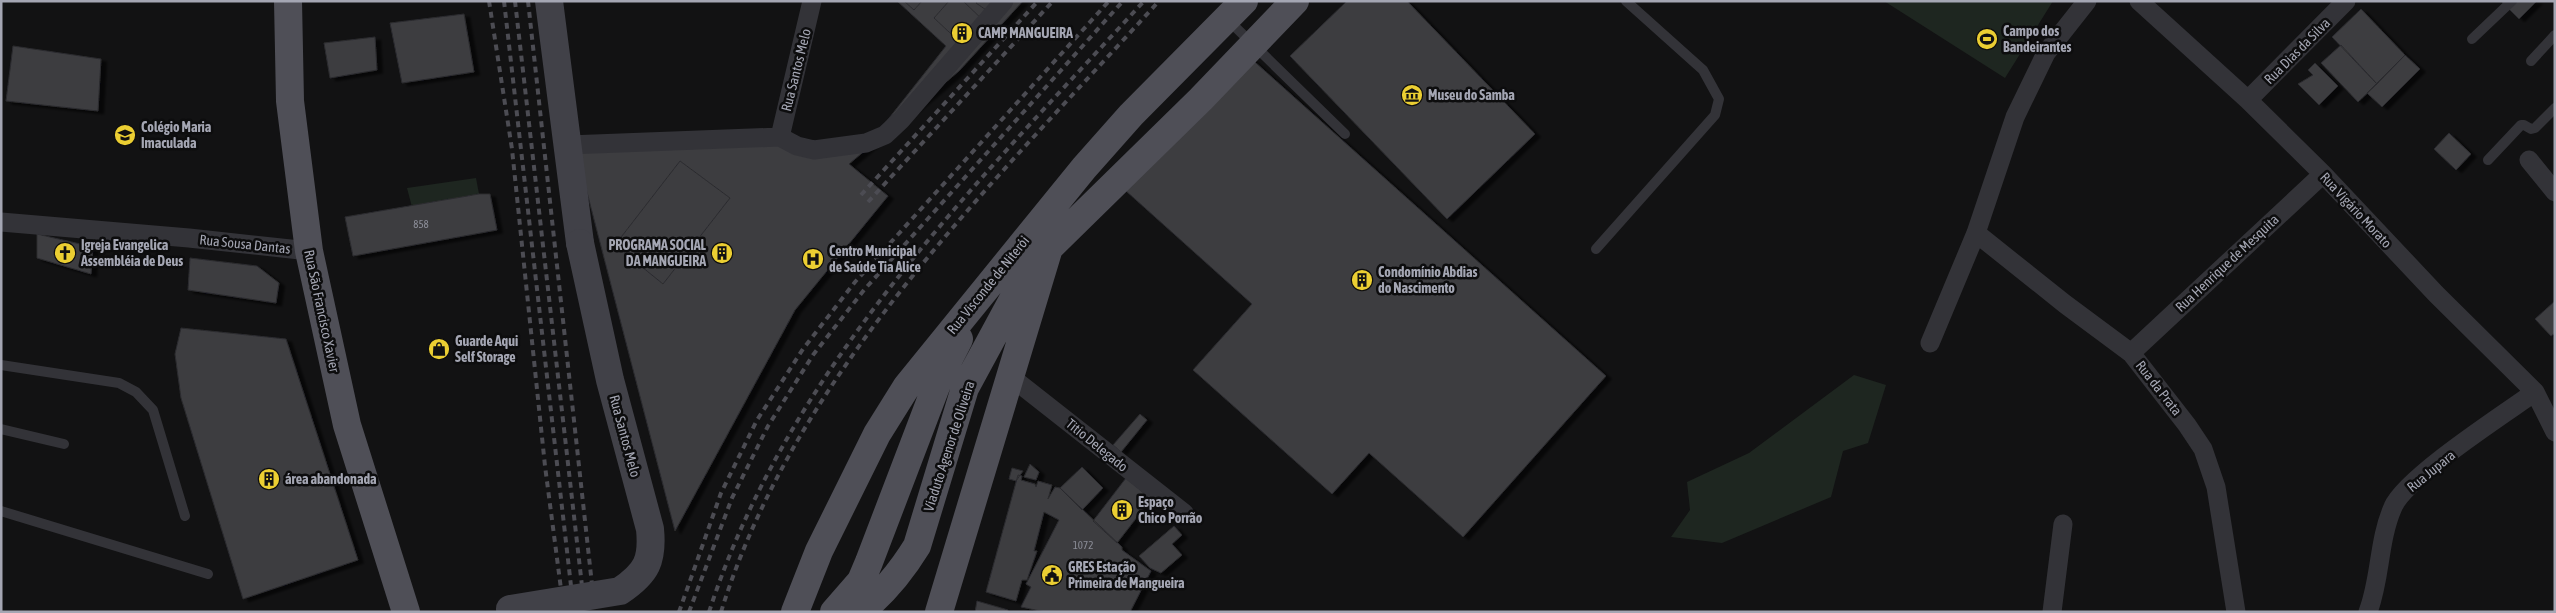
<svg xmlns="http://www.w3.org/2000/svg" width="2556" height="613" font-family="'Asap Condensed',sans-serif">
	<style>
		.green { fill: #1e2620 }
		.building { fill: #3c3c40; stroke: #2c2c2f; filter: url(#shadow) }
		.lines { fill: none; stroke-linecap: round; stroke-linejoin: round }
		.lane { stroke: #333338; stroke-width: 10 }
		.street { stroke: #333338; stroke-width: 19 }
		.secondary { stroke: #414148; stroke-width: 28 }
		.primary { stroke: #4f4f57; stroke-width: 28 }
		.rail { stroke: #4c4c53; stroke-width: 4; stroke-dasharray: 6 5; stroke-linecap: butt }
		.secondary-bridge { stroke: #414148; stroke-width: 28 }
		.labels { text-anchor: middle; stroke-width: 5; stroke-linejoin: round; paint-order: stroke }
		.number-label { font-size: 11px; fill: #8a8c96 }
		.poi-label { font-size: 14px; font-weight: bold; fill: #a4a6b3; stroke: #0d0d0e; text-anchor: start }
		.street-label { font-size: 14px; fill: #a4a6b3; stroke: #0d0d0e }
	</style>
	<defs>
		<filter id="shadow"><feDropShadow dx="5.5" dy="3" stdDeviation="1" flood-color="#0009"/></filter>
	</defs>
	<rect width="100%" height="100%" fill="#121213"/>
	<path class="green" d="M1884,1H2053L2005,78Z
		M476,178L479,194L412,207L407,188Z
		M1854,375L1886,385L1868,443L1843,451L1831,497L1722,543L1671,537L1690,510L1687,482L1749,453Z"/>
	<path class="building" d="M897,1H1023L959,71L849,164L888,196L795,310L675,531L576,150L871,141L946,46Z
		M904,1H922L914,10Z
		M949,1H963L985,22L963,45L934,18Z
		M978,1H997L989,12L976,3Z
		M1347,1H1407L1535,134L1447,219L1290,56Z
		M2501,1H2537L2519,19Z
		M2361,9L2405,55L2377,84L2332,37Z
		M464,14L474,72L402,83L390,23Z
		M375,37L377,70L330,78L324,43Z
		M2341,45L2377,84L2358,102L2321,63Z
		M13,46L101,59L98,111L6,101Z
		M1237,46L1606,376L1463,537L1369,453L1332,494L1193,370L1252,304L1116,182Z
		M2405,55L2420,69L2382,107L2367,93Z
		M2315,63L2338,86L2319,105L2298,84L2313,75L2308,70Z
		M2449,133L2471,154L2456,170L2434,149Z
		M680,161L730,198L663,284L615,245Z
		M479,194H490L497,230L353,256L345,217Z
		M37,234L93,247L91,274L37,258Z
		M190,258L257,266L279,283L276,303L188,290Z
		M2555,301V333L2551,336L2535,319Z
		M181,328L286,339L358,560L243,599L181,398L175,354Z
		M1140,414L1147,420L1121,452L1113,445Z
		M1030,464L1039,472L1036,480L1024,477Z
		M1082,467L1103,488L1082,510L1060,488Z
		M1012,468L1023,471L1016,481L1009,479Z
		M1018,475L1022,476L1021,480L1035,484L1036,487L1038,481L1052,485L1048,499L1055,487L1060,488L1122,547V550L1151,571L1130,612H1045L1021,607L1031,587L1026,584L1059,520L1044,512L1034,551H1037L1027,580H1022L1016,601L986,592Z
		M1126,478L1151,499L1117,543L1093,521Z
		M1174,526L1182,535L1172,544L1182,555L1161,573L1150,568L1139,556Z
		M977,601L1008,610L1007,612H975Z"/>
	<g class="lines">
		<path class="lane" d="M1227,19L1345,134
			M2472,39L2512,1
			M2531,61L2555,35
			M2488,160L2521,125H2524L2531,129L2535,128L2555,108
			M1596,249L1715,115L1719,99L1703,70L1626,1
			M1,365L119,383L136,392L153,410L185,516
			M1,429L64,444
			M1,511L208,574"/>
		<path class="street" d="M2139,1L2248,100L2323,174L2436,294L2535,392L2555,432
			M2248,100L2346,1
			M780,137L797,146L814,150L866,143L885,135L901,120L1004,1
			M780,137L812,1
			M568,145L780,137
			M2529,160L2555,192
			M1,222L189,238L309,251
			M1976,233L2065,304L2131,353L2187,425L2203,449L2216,487L2236,612
			M1930,343L1976,233L2015,117L2046,53L2087,1
			M2131,353L2323,174
			M1011,377L1184,513
			M2052,612L2063,524
			M2368,612C2381,578 2378,541 2393,507C2405,478 2504,414 2535,392"/>
		<path class="secondary" d="M549,1L580,243"/>
		<path class="primary" d="M288,1L290,101L309,251L347,425L406,612
			M795,612L819,551L877,434L907,386L1084,168L1131,115L1244,1
			M834,612L861,581L869,562L940,376L959,339
			M860,612C884,593 901,572 917,546L965,388L1017,292L1037,265
			M939,612L1049,248L1201,99L1295,1"/>
		<path class="rail" d="M489,1L512,149L545,466L564,612
			M504,1L574,612
			M515,1L585,612
			M528,1L595,612
			M861,195L1038,1
			M868,202L1053,1
			M679,612L721,493L757,420L803,349L855,282L1109,1
			M689,612L732,498L768,426L813,355L864,290L1123,1
			M709,612C788,368 975,185 1144,1
			M721,612C796,370 993,184 1159,1"/>
		<path class="secondary-bridge" d="M510,609L620,591C647,573 653,560 650,529L610,380L580,243"/>
	</g>
	<defs>
		<g id="building-disc" transform="scale(1.125)"><circle r="9.5" fill="#ebce32" stroke="#0d0d0e"/><path d="M-4-6H4V6H1V3H-1V6H-4ZM-2.5-4.3h1.7v1.8h-1.7ZM.8-4.3h1.7v1.8H.8ZM-2.5-1h1.7V.8h-1.7ZM.8-1h1.7V.8H.8Z" fill="#111"/></g>
		<g id="stadium-disc" transform="scale(1.125)"><circle r="9.5" fill="#ebce32" stroke="#0d0d0e"/><path d="M0-5a6.5 5 0 1 0 0 10a6.5 5 0 1 0 0-10ZM-3.5-1.8h7v3.6h-7Z" fill="#111"/></g>
		<g id="museum-disc" transform="scale(1.125)"><circle r="9.5" fill="#ebce32" stroke="#0d0d0e"/><path d="M0-6L6-3V-2H-6V-3ZM-5-1h2V3h-2ZM-1-1h2V3h-2ZM3-1h2V3H3ZM-6 4H6V6H-6Z" fill="#111"/></g>
		<g id="school-disc" transform="scale(1.125)"><circle r="9.5" fill="#ebce32" stroke="#0d0d0e"/><path d="M0-5L7-2L0 1L-7-2ZM-4 1L0 2.5L4 1V4Q0 6-4 4Z" fill="#111"/></g>
		<g id="church-disc" transform="scale(1.125)"><circle r="9.5" fill="#ebce32" stroke="#0d0d0e"/><path d="M-1.2-6h2.4v3.5h3.3v2.4h-3.3V6h-2.4V-.1h-3.3v-2.4h3.3Z" fill="#111"/></g>
		<g id="hospital-disc" transform="scale(1.125)"><circle r="9.5" fill="#ebce32" stroke="#0d0d0e"/><path d="M-5-5h3v3.5h4V-5h3V5h-3V1.5h-4V5h-3Z" fill="#111"/></g>
		<g id="shop-disc" transform="scale(1.125)"><circle r="9.5" fill="#ebce32" stroke="#0d0d0e"/><path d="M-5-2.5h2.3a2.7 3.5 0 0 1 5.4 0H5L5.5 6h-11ZM-1.5-2.5h3a1.5 2.3 0 0 0-3 0Z" fill="#111"/></g>
		<g id="civic-disc" transform="scale(1.125)"><circle r="9.5" fill="#ebce32" stroke="#0d0d0e"/><path d="M-.6-6.5H3V-4.5H.6V-3L4-1V1h2V6H-6V1h2V-1L-.6-3ZM-1.2 2.5V6h2.4V2.5Z" fill="#111"/></g>
	</defs>
	<g fill-rule="evenodd">
		<use href="#building-disc" x="962" y="33"/>
		<use href="#stadium-disc" x="1987" y="39"/>
		<use href="#museum-disc" x="1412" y="95"/>
		<use href="#school-disc" x="125" y="135"/>
		<use href="#church-disc" x="65" y="253"/>
		<use href="#building-disc" x="722" y="253"/>
		<use href="#hospital-disc" x="813" y="259"/>
		<use href="#building-disc" x="1362" y="280"/>
		<use href="#shop-disc" x="439" y="349"/>
		<use href="#building-disc" x="269" y="479"/>
		<use href="#building-disc" x="1122" y="510"/>
		<use href="#civic-disc" x="1052" y="575"/>
	</g>
	<g class="labels">
		<g class="number-label">
			<text x="421" y="228">858</text>
			<text x="1083" y="549">1072</text>
		</g>
		<g class="poi-label">
			<text x="2003" y="36">Campo dos<tspan x="2003" dy="16">Bandeirantes</tspan></text>
			<text x="978" y="38">CAMP MANGUEIRA</text>
			<text x="1428" y="100">Museu do Samba</text>
			<text x="141" y="132">Colégio Maria<tspan x="141" dy="16">Imaculada</tspan></text>
			<text x="81" y="250">Igreja Evangelica<tspan x="81" dy="16">Assembléia de Deus</tspan></text>
			<text x="706" y="250" text-anchor="end">PROGRAMA SOCIAL<tspan x="706" dy="16">DA MANGUEIRA</tspan></text>
			<text x="829" y="256">Centro Municipal<tspan x="829" dy="16">de Saúde Tia Alice</tspan></text>
			<text x="1378" y="277">Condomínio Abdias<tspan x="1378" dy="16">do Nascimento</tspan></text>
			<text x="455" y="346">Guarde Aqui<tspan x="455" dy="16">Self Storage</tspan></text>
			<text x="285" y="484">área abandonada</text>
			<text x="1138" y="507">Espaço<tspan x="1138" dy="16">Chico Porrão</tspan></text>
			<text x="1068" y="572">GRES Estação<tspan x="1068" dy="16">Primeira de Mangueira</tspan></text>
		</g>
		<g class="street-label">
			<text transform="translate(2297 51) rotate(-45)" y="5">Rua Dias da Silva</text>
			<text transform="translate(796 70) rotate(-76)" y="5">Rua Santos Melo</text>
			<text transform="translate(2356 210) rotate(47)" y="5">Rua Vigário Morato</text>
			<text transform="translate(245 244) rotate(6)" y="5">Rua Sousa Dantas</text>
			<text transform="translate(2227 263) rotate(-43)" y="5">Rua Henrique de Mesquita</text>
			<text transform="translate(988 285) rotate(-51)" y="5">Rua Visconde de Niterói</text>
			<text transform="translate(322 311) rotate(78)" y="5">Rua São Francisco Xavier</text>
			<text transform="translate(2159 388) rotate(52)" y="5">Rua da Prata</text>
			<text transform="translate(625 436) rotate(75)" y="5">Rua Santos Melo</text>
			<text transform="translate(1097 445) rotate(39)" y="5">Titio Delegado</text>
			<text transform="translate(949 446) rotate(-72)" y="5">Viaduto Agenor de Oliveira</text>
			<text transform="translate(2431 471) rotate(-39)" y="5">Rua Jupara</text>
		</g>
	</g>
	<rect width="2556" height="613" fill="none" stroke="#a4a6b3" stroke-width="5"/>
</svg>
